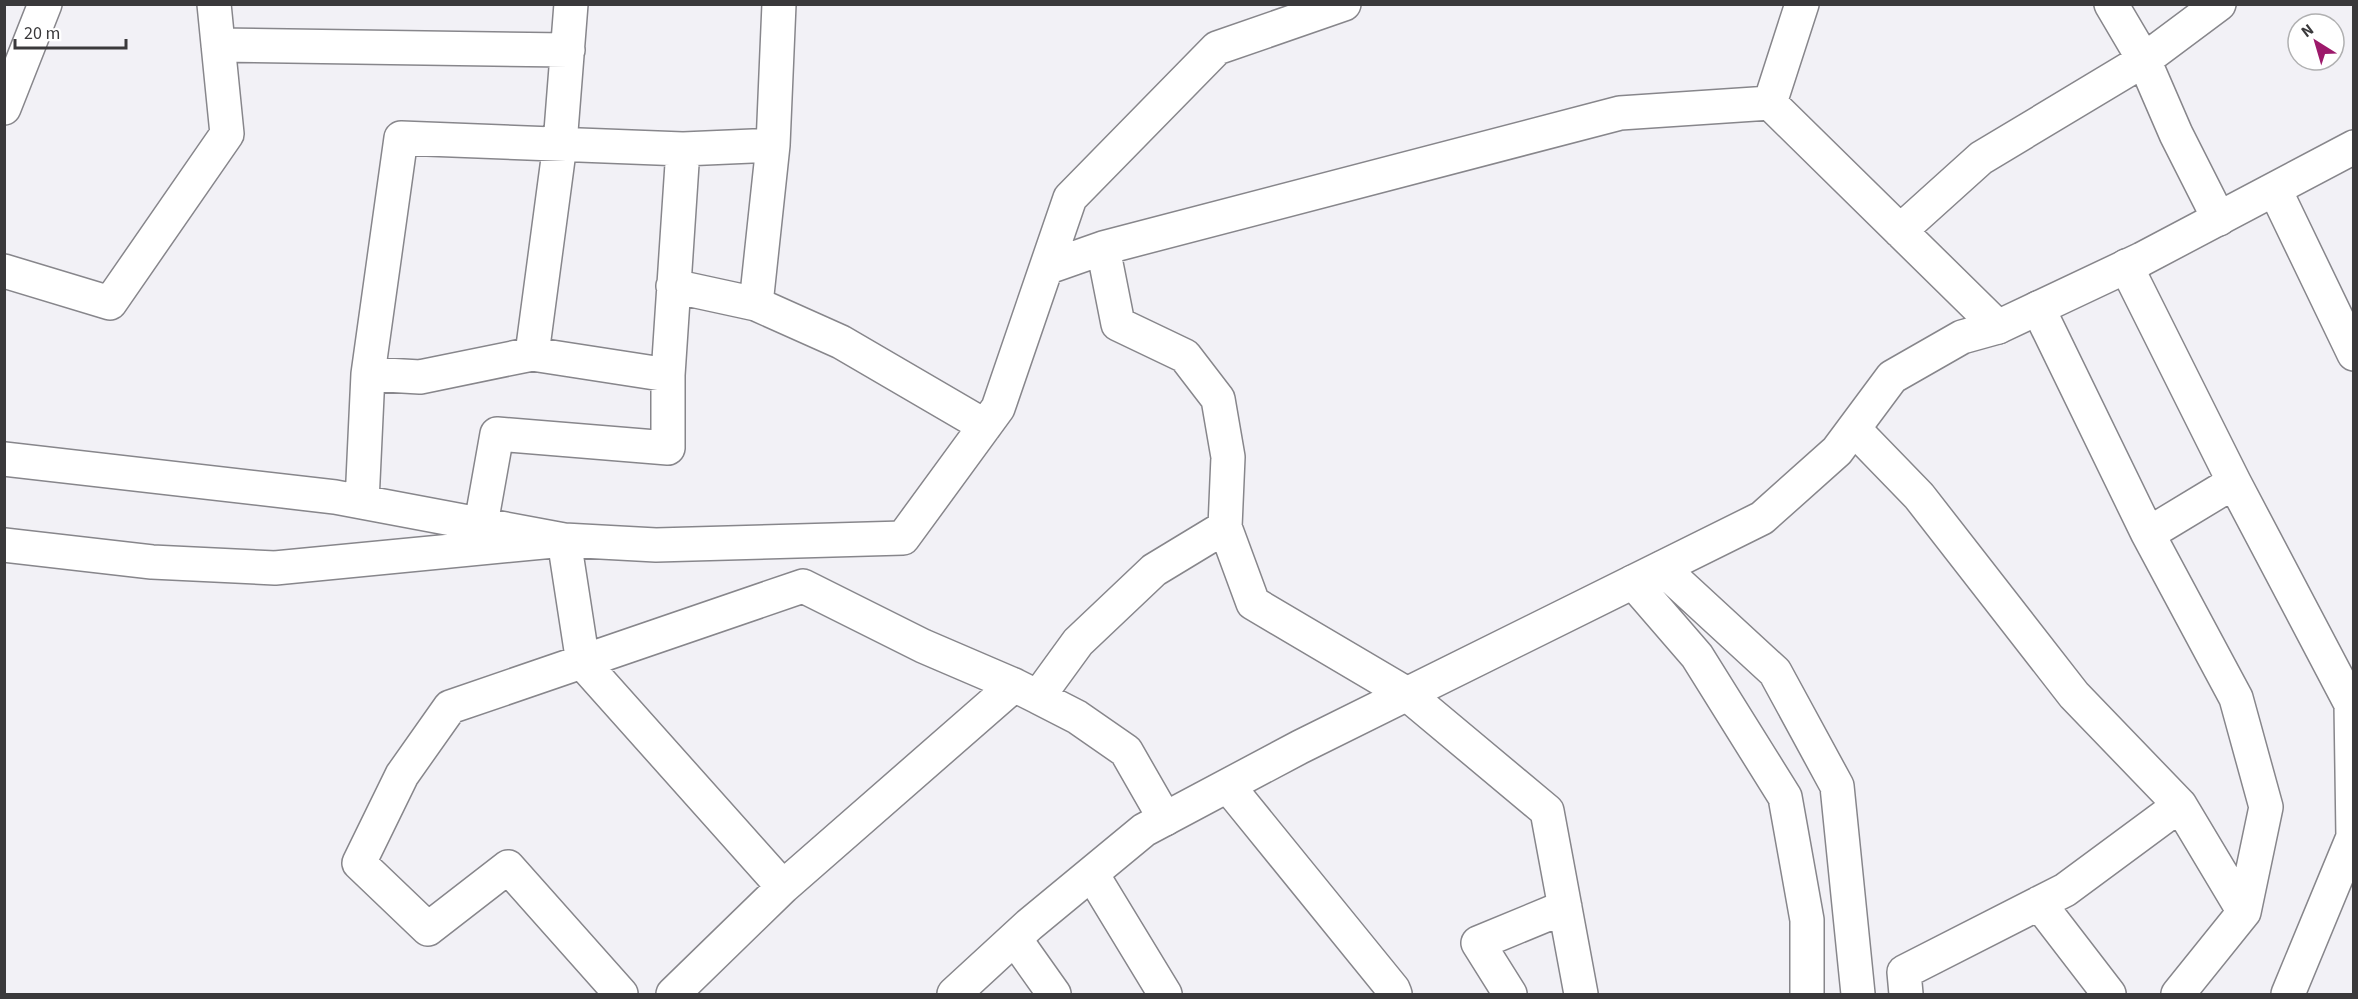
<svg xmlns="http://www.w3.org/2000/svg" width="2358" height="999" font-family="'Source Sans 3',sans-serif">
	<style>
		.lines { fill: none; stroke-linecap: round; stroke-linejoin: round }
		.street-casing { stroke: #87868b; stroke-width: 36 }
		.secondary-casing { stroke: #87868b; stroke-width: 36 }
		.street { stroke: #fff; stroke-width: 33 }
		.secondary { stroke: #fff; stroke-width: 33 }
	</style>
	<rect width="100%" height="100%" fill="#f2f1f6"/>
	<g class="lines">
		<g class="street-casing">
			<path id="street" d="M2111,4L2144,60L2176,134L2219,219
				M218,45L568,50
				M1770,103L1802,4
				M4,108L45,4
				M2275,190L2354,354
				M1900,231L1981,158L2144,60L2219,4
				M1103,248L1118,324L1185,356L1218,399L1228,457L1225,527
				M2126,266L2234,482L2351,704L2353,837L2288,994
				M1046,268L1103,248L1620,113L1770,103L1998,327
				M4,271L110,303L227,134L214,4
				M673,286L756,304L773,145
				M756,304L841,342L985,426
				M2038,308L2148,534
				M532,354L560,144L571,4
				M368,374L401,138L683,149
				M1854,429L1919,496L2074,695L2180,805L2244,912L2178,994
				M4,459L335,497L564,540L656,545L903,538L998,408L1070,198L1217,48L1344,4
				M2234,482L2148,534L2236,698L2266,807L2244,912
				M362,502L368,374L420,377L532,354L668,375L683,149L773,145L779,4
				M481,524L497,434L668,448V375
				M4,545L152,562L275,568L564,540L583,663L783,887L1014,685
				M1662,568L1775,672L1837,786L1858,994
				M1633,582L1697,656L1785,797L1807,920V994
				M1038,697L1077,717L1126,751L1165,819
				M1228,786L1393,989L1395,994
				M1092,874L1165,994
				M2039,903L2109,994
				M1015,939L1054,994
				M621,994L508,867L428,929L359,863L402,775L450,707L803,586L923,646L1014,685L1038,697L1078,642L1154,570L1225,527L1253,603L1407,694L1547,811L1581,994
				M673,994L783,887
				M1510,994L1478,943L1565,907
				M1906,994L1904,972L2065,890L2180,805"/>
		</g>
		<g class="secondary-casing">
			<path id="secondary" d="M954,994L1029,925L1144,830L1300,747L1762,518L1837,451L1892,377L1962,337L1998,327L2142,259L2354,147"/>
		</g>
		<use href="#street" class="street"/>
		<use href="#secondary" class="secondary"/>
	</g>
	<rect width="2358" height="999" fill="none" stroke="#3a393b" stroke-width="12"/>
	<g transform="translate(2316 42) rotate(323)"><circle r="28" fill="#ffffff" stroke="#b0b0b1" stroke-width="1.5"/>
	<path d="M0-4.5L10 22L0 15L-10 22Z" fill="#9d196b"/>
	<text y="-9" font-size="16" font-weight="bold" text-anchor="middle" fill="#3a393b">N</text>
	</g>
	<path d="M15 39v9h111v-9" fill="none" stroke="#3a393b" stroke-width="3"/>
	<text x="24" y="39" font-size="18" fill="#3a393b" stroke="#ffffff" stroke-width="4.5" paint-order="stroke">20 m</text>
</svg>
